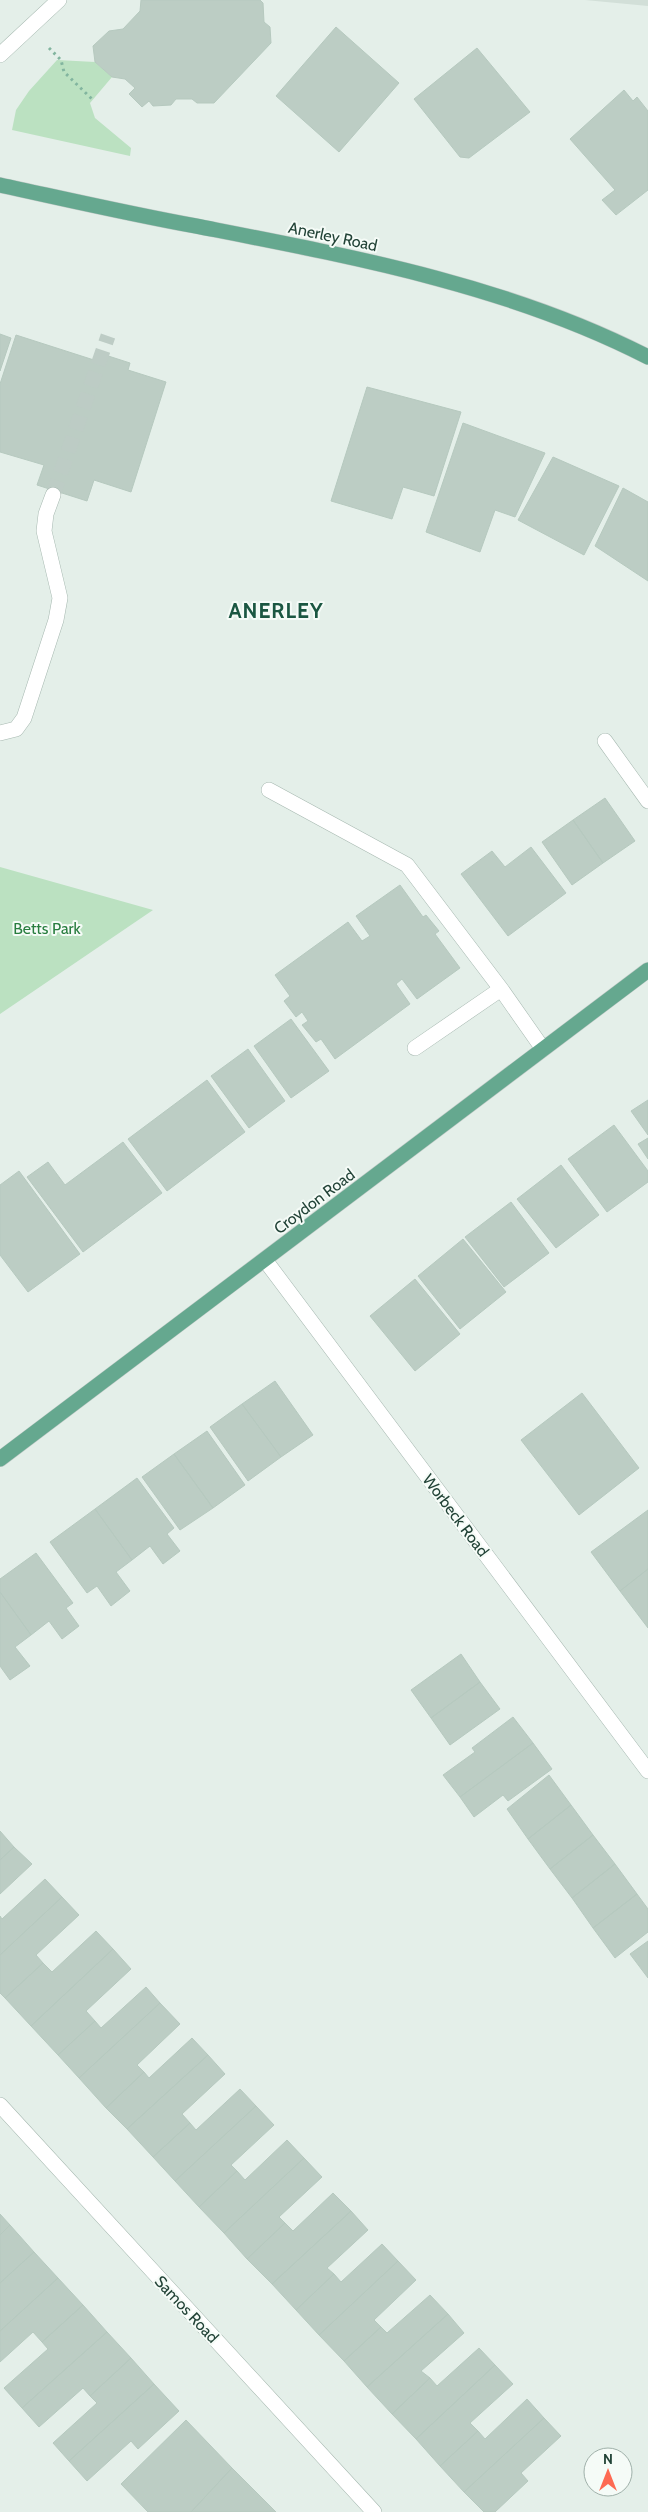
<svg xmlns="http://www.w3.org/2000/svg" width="648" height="2512" font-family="Cabin,sans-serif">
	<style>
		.built { fill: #d2dfd8 }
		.green { fill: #bbe1c1 }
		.building { fill: #bccdc4; stroke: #b6c9bf }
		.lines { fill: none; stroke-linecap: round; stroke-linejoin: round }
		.minor-tunnel { stroke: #bdccc5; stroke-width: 15; stroke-dasharray: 15 8; stroke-linecap: butt }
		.minor-casing { stroke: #a6b8b0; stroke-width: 16 }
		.major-casing { stroke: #c1cac7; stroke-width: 16 }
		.path { stroke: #82b59f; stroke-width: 3; stroke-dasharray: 2.5 4; stroke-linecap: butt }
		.minor { stroke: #fff; stroke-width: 15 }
		.major { stroke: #65a88f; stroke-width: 15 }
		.labels { text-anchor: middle; stroke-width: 4; stroke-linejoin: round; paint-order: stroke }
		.street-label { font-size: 16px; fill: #214236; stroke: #f5fbf7 }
		.park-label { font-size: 16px; fill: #287d3f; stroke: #f5fbf7 }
		.district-label { font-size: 21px; font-weight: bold; letter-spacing: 1px; fill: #1b5742; stroke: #f5fbf7 }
	</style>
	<rect width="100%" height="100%" fill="#e4efe9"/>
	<path class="built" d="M585,0H648V6Z"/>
	<path class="green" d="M57,60L95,62L112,77L90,103L95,118L131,148L130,156L12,130L16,110L29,91Z
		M0,867L153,910L0,1014Z"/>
	<path class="building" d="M141,0H260L263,3L264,22L270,27L271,43L214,103H197L192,99H176L171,105L153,106L149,101L142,107L129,94L135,88L125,79L112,77L95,62L93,46L109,31L123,29L140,11Z
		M336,27L399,83L339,152L276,96Z
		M477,48L530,112L469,158L460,157L414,99Z
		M624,90L633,101L637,97L648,111V190L616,215L602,200L615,190L570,139Z
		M0,334L11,338L0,371Z
		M16,335L97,361L99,353L130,363L128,370L166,382L131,492L94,480L87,501L37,485L44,465L0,452V384Z
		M367,387L461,412L434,496L403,487L392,519L331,501Z
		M463,423L545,453L515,517L495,510L480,552L426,532Z
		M553,457L619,486L584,555L518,520Z
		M623,488L648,502V581L595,546Z
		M605,798L635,841L603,863L573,820Z
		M573,820L603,863L572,885L542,842Z
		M531,847L566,893L508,936L461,874L492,851L505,867Z
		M400,885L423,917L426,915L439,931L435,934L460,968L417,999L402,979L396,984L410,1004L335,1059L321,1039L316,1042L302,1025L308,1021L302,1012L296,1017L284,1001L290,996L275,975L348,922L362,941L370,936L356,916Z
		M291,1019L329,1071L291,1098L254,1046Z
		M248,1049L285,1101L249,1128L211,1076Z
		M207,1080L245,1132L167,1191L128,1139Z
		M648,1100V1135L631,1111Z
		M614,1125L648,1171V1182L607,1212L568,1159Z
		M648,1138V1159L638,1144Z
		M123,1142L162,1193L83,1252L27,1177L48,1162L65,1185Z
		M561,1165L599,1215L556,1248L517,1199Z
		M19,1171L80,1254L28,1292L0,1255V1185Z
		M511,1202L549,1253L504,1287L465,1237Z
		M463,1239L506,1292L460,1329L418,1276Z
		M415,1279L460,1334L415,1371L370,1316Z
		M275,1381L313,1435L281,1457L242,1404Z
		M582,1393L639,1468L579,1515L521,1440Z
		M242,1404L281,1457L248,1481L210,1427Z
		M207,1431L245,1485L213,1508L174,1454Z
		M174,1454L213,1508L180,1530L142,1477Z
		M137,1478L174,1528L167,1534L180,1551L163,1564L150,1546L132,1560L95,1509Z
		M95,1509L132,1560L116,1572L130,1591L111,1606L97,1586L87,1593L50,1542Z
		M648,1510V1569L620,1591L591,1552Z
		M36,1553L73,1603L66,1608L79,1626L62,1639L49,1621L31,1635L0,1592V1579Z
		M648,1569V1628L620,1591Z
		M0,1592L31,1635L15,1647L30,1666L10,1680L0,1666Z
		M461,1654L480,1682L431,1718L411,1690Z
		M480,1682L500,1709L450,1745L431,1718Z
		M513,1717L533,1743L460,1797L443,1775L475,1752L472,1748Z
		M533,1743L552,1769L508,1801L503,1795L474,1817L460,1797Z
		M549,1775L571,1805L528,1839L507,1809Z
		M571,1805L593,1835L550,1869L528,1839Z
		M0,1831L14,1847L0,1860Z
		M593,1835L615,1864L572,1898L550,1869Z
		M14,1847L32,1864L0,1894V1860Z
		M615,1864L637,1894L593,1928L572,1898Z
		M45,1879L62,1897L0,1955V1916L2,1919Z
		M637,1894L648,1909V1932L615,1958L593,1928Z
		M62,1897L79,1915L36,1955L43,1963L5,1998L0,1993V1955Z
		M96,1931L113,1949L31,2026L5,1998L43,1963L52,1972Z
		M648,1941V1978L630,1954Z
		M113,1949L131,1969L86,2011L95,2021L58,2055L31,2026Z
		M146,1987L160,2003L79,2078L58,2055L95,2021L101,2028Z
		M160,2003L180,2024L137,2065L144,2072L106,2108L79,2078Z
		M192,2038L208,2055L127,2129L106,2108L144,2072L149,2078Z
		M208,2055L225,2074L182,2114L190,2123L153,2157L127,2129Z
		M240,2089L256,2106L175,2181L153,2157L190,2123L196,2130Z
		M256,2106L274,2125L231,2165L237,2171L199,2207L175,2181Z
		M287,2140L304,2158L224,2233L199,2207L237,2171L245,2180Z
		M304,2158L322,2177L279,2217L285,2223L247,2259L224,2233Z
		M333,2193L351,2211L272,2284L247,2259L285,2223L293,2231Z
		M351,2211L368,2230L327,2268L334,2274L296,2310L272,2284Z
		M0,2214L10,2225L0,2235Z
		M10,2225L34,2252L0,2283V2235Z
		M382,2244L398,2261L319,2335L296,2310L334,2274L341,2282Z
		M34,2252L58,2278L0,2331V2283Z
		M398,2261L416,2280L374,2320L381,2327L344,2361L319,2335Z
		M58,2278L83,2305L42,2342L33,2332L0,2362V2331Z
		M430,2295L448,2314L367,2387L344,2361L381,2327L387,2333Z
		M83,2305L107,2332L22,2408L4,2388L48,2349L42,2342Z
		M448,2314L464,2333L421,2371L430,2378L392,2414L367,2387Z
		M107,2332L131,2358L90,2396L83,2388L39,2427L22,2408Z
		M479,2348L495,2365L416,2439L392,2414L430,2378L437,2386Z
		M131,2358L154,2384L69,2461L53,2443L97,2403L90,2396Z
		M495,2365L513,2384L470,2423L478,2431L440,2466L416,2439Z
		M154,2384L179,2411L138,2449L131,2441L87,2481L69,2461Z
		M527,2399L544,2418L464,2492L440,2466L478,2431L485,2439Z
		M544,2418L561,2436L521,2473L528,2481L495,2512H484L464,2492Z
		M186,2420L232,2468L191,2512H148L121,2484Z
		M232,2468L276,2512H191Z"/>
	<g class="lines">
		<path class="minor-tunnel" d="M53,495L108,336"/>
		<g class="minor-casing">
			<path id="minor" d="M0,55L59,0
				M0,733L16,729L24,718L56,620L60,598L44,531L46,514L53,495
				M605,741L648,801
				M269,790L407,865L501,989L543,1049
				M415,1048L501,989
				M265,1260L648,1771
				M0,2105L374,2512"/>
		</g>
		<g class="major-casing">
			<path id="major" d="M0,185C65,199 130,214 196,226C349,256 508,285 648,357
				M0,1459L648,970"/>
		</g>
		<path class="path" d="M49,48L61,60L64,72L93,100"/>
		<use href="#minor" class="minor"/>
		<use href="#major" class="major"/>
	</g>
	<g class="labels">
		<g class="street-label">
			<text transform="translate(333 236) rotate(12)" y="6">Anerley Road</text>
			<text transform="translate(314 1201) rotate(-37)" y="6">Croydon Road</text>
			<text transform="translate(456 1515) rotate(53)" y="6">Worbeck Road</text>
			<text transform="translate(187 2309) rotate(47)" y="6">Samos Road</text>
		</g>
		<g class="park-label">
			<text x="47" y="934">Betts Park</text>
		</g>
		<g class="district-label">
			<text x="276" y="618">ANERLEY</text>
		</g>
	</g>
	<g transform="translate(608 2472)"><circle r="24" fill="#f5fbf7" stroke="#a0b1aa"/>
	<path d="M0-4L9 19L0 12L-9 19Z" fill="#fd6a53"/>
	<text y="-8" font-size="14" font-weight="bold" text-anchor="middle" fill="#214236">N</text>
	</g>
</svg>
